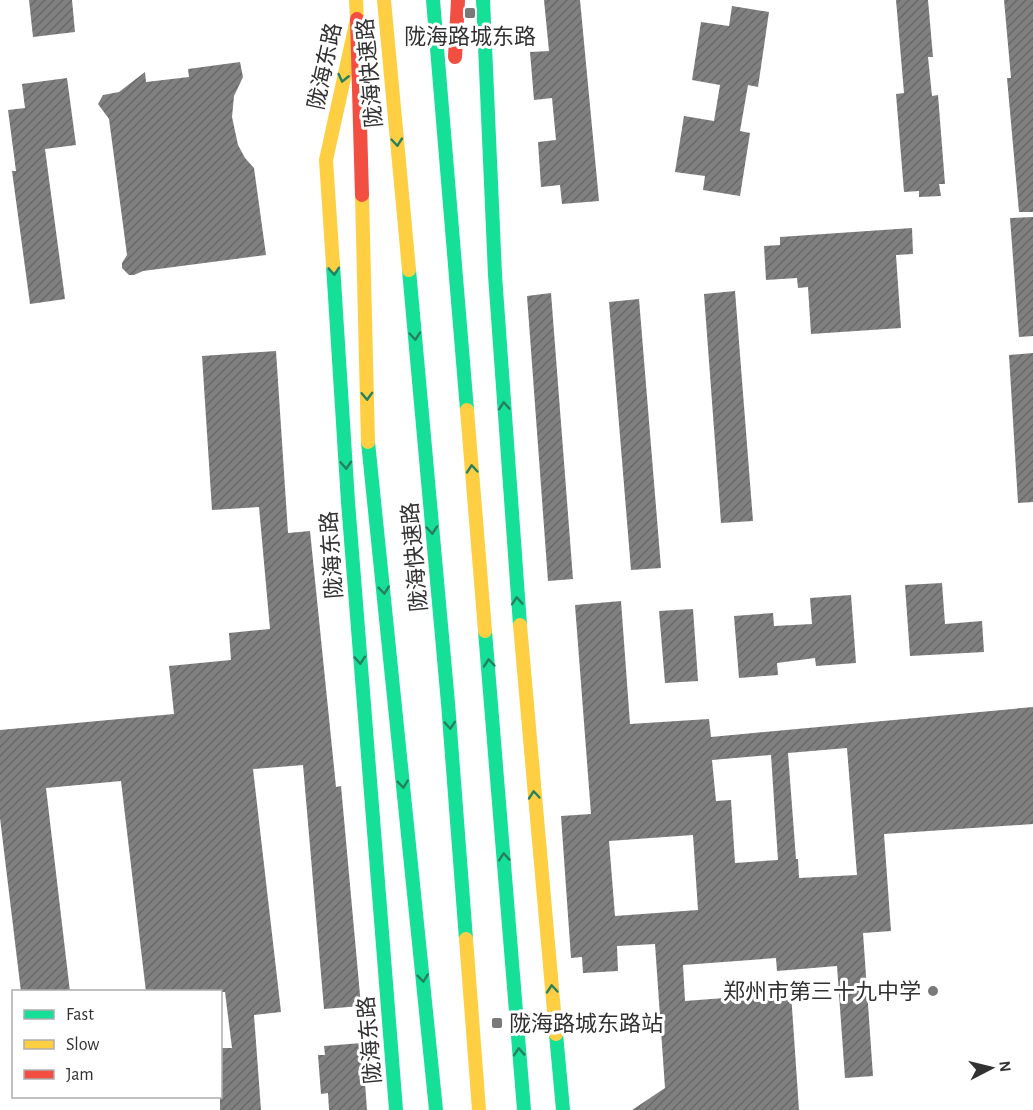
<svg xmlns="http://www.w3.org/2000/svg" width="1033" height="1110" font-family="'Alegreya Sans','Noto Sans SC',sans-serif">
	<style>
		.building { fill: url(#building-hatch); fill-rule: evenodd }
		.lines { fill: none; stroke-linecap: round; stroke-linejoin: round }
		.fast { stroke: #16e098; stroke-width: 14 }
		.slow { stroke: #ffcf43; stroke-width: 14 }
		.jam { stroke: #f24e42; stroke-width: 14 }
		.oneway { stroke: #25805f }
		.poi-dot { fill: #797979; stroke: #fff; stroke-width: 2 }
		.labels { text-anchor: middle; stroke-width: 6; stroke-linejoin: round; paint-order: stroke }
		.poi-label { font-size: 22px; fill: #313131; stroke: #fff }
		.street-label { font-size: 22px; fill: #313131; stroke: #fff }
	</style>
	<defs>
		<pattern id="building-hatch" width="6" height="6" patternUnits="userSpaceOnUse" patternTransform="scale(1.5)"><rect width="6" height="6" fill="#808080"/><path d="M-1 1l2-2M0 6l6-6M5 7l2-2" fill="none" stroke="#696969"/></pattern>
	</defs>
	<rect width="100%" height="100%" fill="#fff"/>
	<path class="building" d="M29,0H72L75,32L33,37Z
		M544,0H580L599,201L562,204L560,185L541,187L538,142L556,140L552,98L534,100L530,52L549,51Z
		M896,0H928L933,57H928L932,96L938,95L945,184H939L941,196L919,197V191L904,192L896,94L904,93Z
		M1004,0H1033V212H1019L1007,78H1011Z
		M732,6L769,12L758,87L748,85L740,131L750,133L740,196L703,190L705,176L675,172L684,116L714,121L720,85L692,80L701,22L729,26Z
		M240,62L243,77L234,96L232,117L238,145L245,158L254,168L266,255L143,271L134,275H129L122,268V263L127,255L109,119L98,104L103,95L119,92L145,72L146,82L189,77L188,69Z
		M67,78L76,145L45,149L65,299L30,304L12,171H16L8,110L25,108L22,84Z
		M1033,217V336L1019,337L1010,218Z
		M912,228L913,254L896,255L901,328L811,334L808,287L798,288L797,278L766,280L764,246L780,245V237Z
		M735,291L753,521L721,523L704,294Z
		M551,293L573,579L548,581L527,296Z
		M639,299L661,568L631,570L609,302Z
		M276,351L288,533L310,531L336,787L341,786L361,1006L324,1009L303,765L253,769L281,1012L254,1015L261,1110H220V1048H232L225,992H146L121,781L46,788L70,992H21L0,818V730L174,714L169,666L231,660L229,633L270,629L259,507L212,510L202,356Z
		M1033,353V502L1018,503L1009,355Z
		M942,583L945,624L982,621L984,652L910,656L905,585Z
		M851,595L856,663L816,666L815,658L777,663L778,675L739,678L734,616L773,613L774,626L812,624L810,598Z
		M621,601L630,724L709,719L711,737L1033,707V824L884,834L891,931L863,933L873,1076L845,1078L837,966L777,971L776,958L683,965L685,1001L791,993L799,1110H632L665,1088L655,944L617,946L618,971L583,973L582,957L571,958L561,816L591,814L575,605ZM847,748L857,875L799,878L798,859H796L788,753ZM771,755L778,860L735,863L731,800L716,801L712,760ZM693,835L698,910L615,916L609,841Z
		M693,609L698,681L665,683L659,611Z
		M362,1043L367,1110H329L328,1093L321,1094L318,1055H325L324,1046Z"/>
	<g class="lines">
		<path class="fast" d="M433,0L467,410
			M483,0L495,275L520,625
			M333,265L348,502L396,1110
			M409,270L448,703L466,939
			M368,442L436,1110
			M485,631L524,1110
			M556,1034L563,1110"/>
		<path class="slow" d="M384,0L409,270
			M362,195L368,442
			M333,265L326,160L357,19L356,0
			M467,410L485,631
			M520,625L556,1034
			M466,939L479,1110"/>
		<path class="jam" d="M357,19L362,195
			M455,57L458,0"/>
	</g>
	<defs><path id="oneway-chevron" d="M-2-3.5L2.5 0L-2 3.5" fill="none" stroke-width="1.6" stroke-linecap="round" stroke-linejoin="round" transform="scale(1.5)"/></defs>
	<g class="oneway">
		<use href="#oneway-chevron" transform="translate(343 78) rotate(103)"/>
		<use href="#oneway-chevron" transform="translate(397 142) rotate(85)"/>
		<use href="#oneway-chevron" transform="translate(334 271) rotate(86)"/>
		<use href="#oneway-chevron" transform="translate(415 336) rotate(85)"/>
		<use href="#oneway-chevron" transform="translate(367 396) rotate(88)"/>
		<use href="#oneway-chevron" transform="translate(504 406) rotate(-94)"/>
		<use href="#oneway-chevron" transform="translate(346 465) rotate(87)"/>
		<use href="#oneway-chevron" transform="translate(472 469) rotate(-95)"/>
		<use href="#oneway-chevron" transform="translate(432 530) rotate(85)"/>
		<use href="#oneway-chevron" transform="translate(384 590) rotate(84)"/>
		<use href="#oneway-chevron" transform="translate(517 601) rotate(-94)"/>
		<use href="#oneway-chevron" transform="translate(360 660) rotate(86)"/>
		<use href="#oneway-chevron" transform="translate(489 663) rotate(-95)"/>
		<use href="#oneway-chevron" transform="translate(450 725) rotate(86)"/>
		<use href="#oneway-chevron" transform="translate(403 784) rotate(84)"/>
		<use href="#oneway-chevron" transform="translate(534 795) rotate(-95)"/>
		<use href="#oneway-chevron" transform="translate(504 857) rotate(-94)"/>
		<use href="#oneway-chevron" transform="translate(423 978) rotate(84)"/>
		<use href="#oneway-chevron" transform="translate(552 989) rotate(-95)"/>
		<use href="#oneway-chevron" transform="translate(519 1052) rotate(-94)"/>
	</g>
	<g class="poi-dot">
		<rect x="464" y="7" width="12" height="12" rx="3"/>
		<circle cx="933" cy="991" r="6"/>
		<rect x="491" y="1017" width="12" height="12" rx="3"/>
	</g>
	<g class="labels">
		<g class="poi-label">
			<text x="470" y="44">陇海路城东路</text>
			<text x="921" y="999" text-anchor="end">郑州市第三十九中学</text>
			<text x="509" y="1031" text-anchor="start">陇海路城东路站</text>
		</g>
		<g class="street-label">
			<text transform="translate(324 66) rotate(-78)" y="8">陇海东路</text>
			<text transform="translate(369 73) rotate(-95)" y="8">陇海快速路</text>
			<text transform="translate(331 555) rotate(-94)" y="8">陇海东路</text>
			<text transform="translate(414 557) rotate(-95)" y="8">陇海快速路</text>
			<text transform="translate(369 1040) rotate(-95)" y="8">陇海东路</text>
		</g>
	</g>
	<rect x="12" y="990" width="210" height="108" fill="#ffffff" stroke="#adadad" stroke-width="1.5"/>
	<rect x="24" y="1010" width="30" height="9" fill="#16e098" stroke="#adadad" stroke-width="1.5"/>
	<text x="66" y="1020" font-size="18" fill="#313131">Fast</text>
	<rect x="24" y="1040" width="30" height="9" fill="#ffcf43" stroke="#adadad" stroke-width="1.5"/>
	<text x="66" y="1050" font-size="18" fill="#313131">Slow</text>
	<rect x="24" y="1070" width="30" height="9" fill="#f24e42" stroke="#adadad" stroke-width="1.5"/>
	<text x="66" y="1080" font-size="18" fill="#313131">Jam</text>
	<g transform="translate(991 1068) rotate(83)" stroke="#ffffff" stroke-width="4.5" paint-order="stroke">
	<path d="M0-4.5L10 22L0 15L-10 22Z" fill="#313131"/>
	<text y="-9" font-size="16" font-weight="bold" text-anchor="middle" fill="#313131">N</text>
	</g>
</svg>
